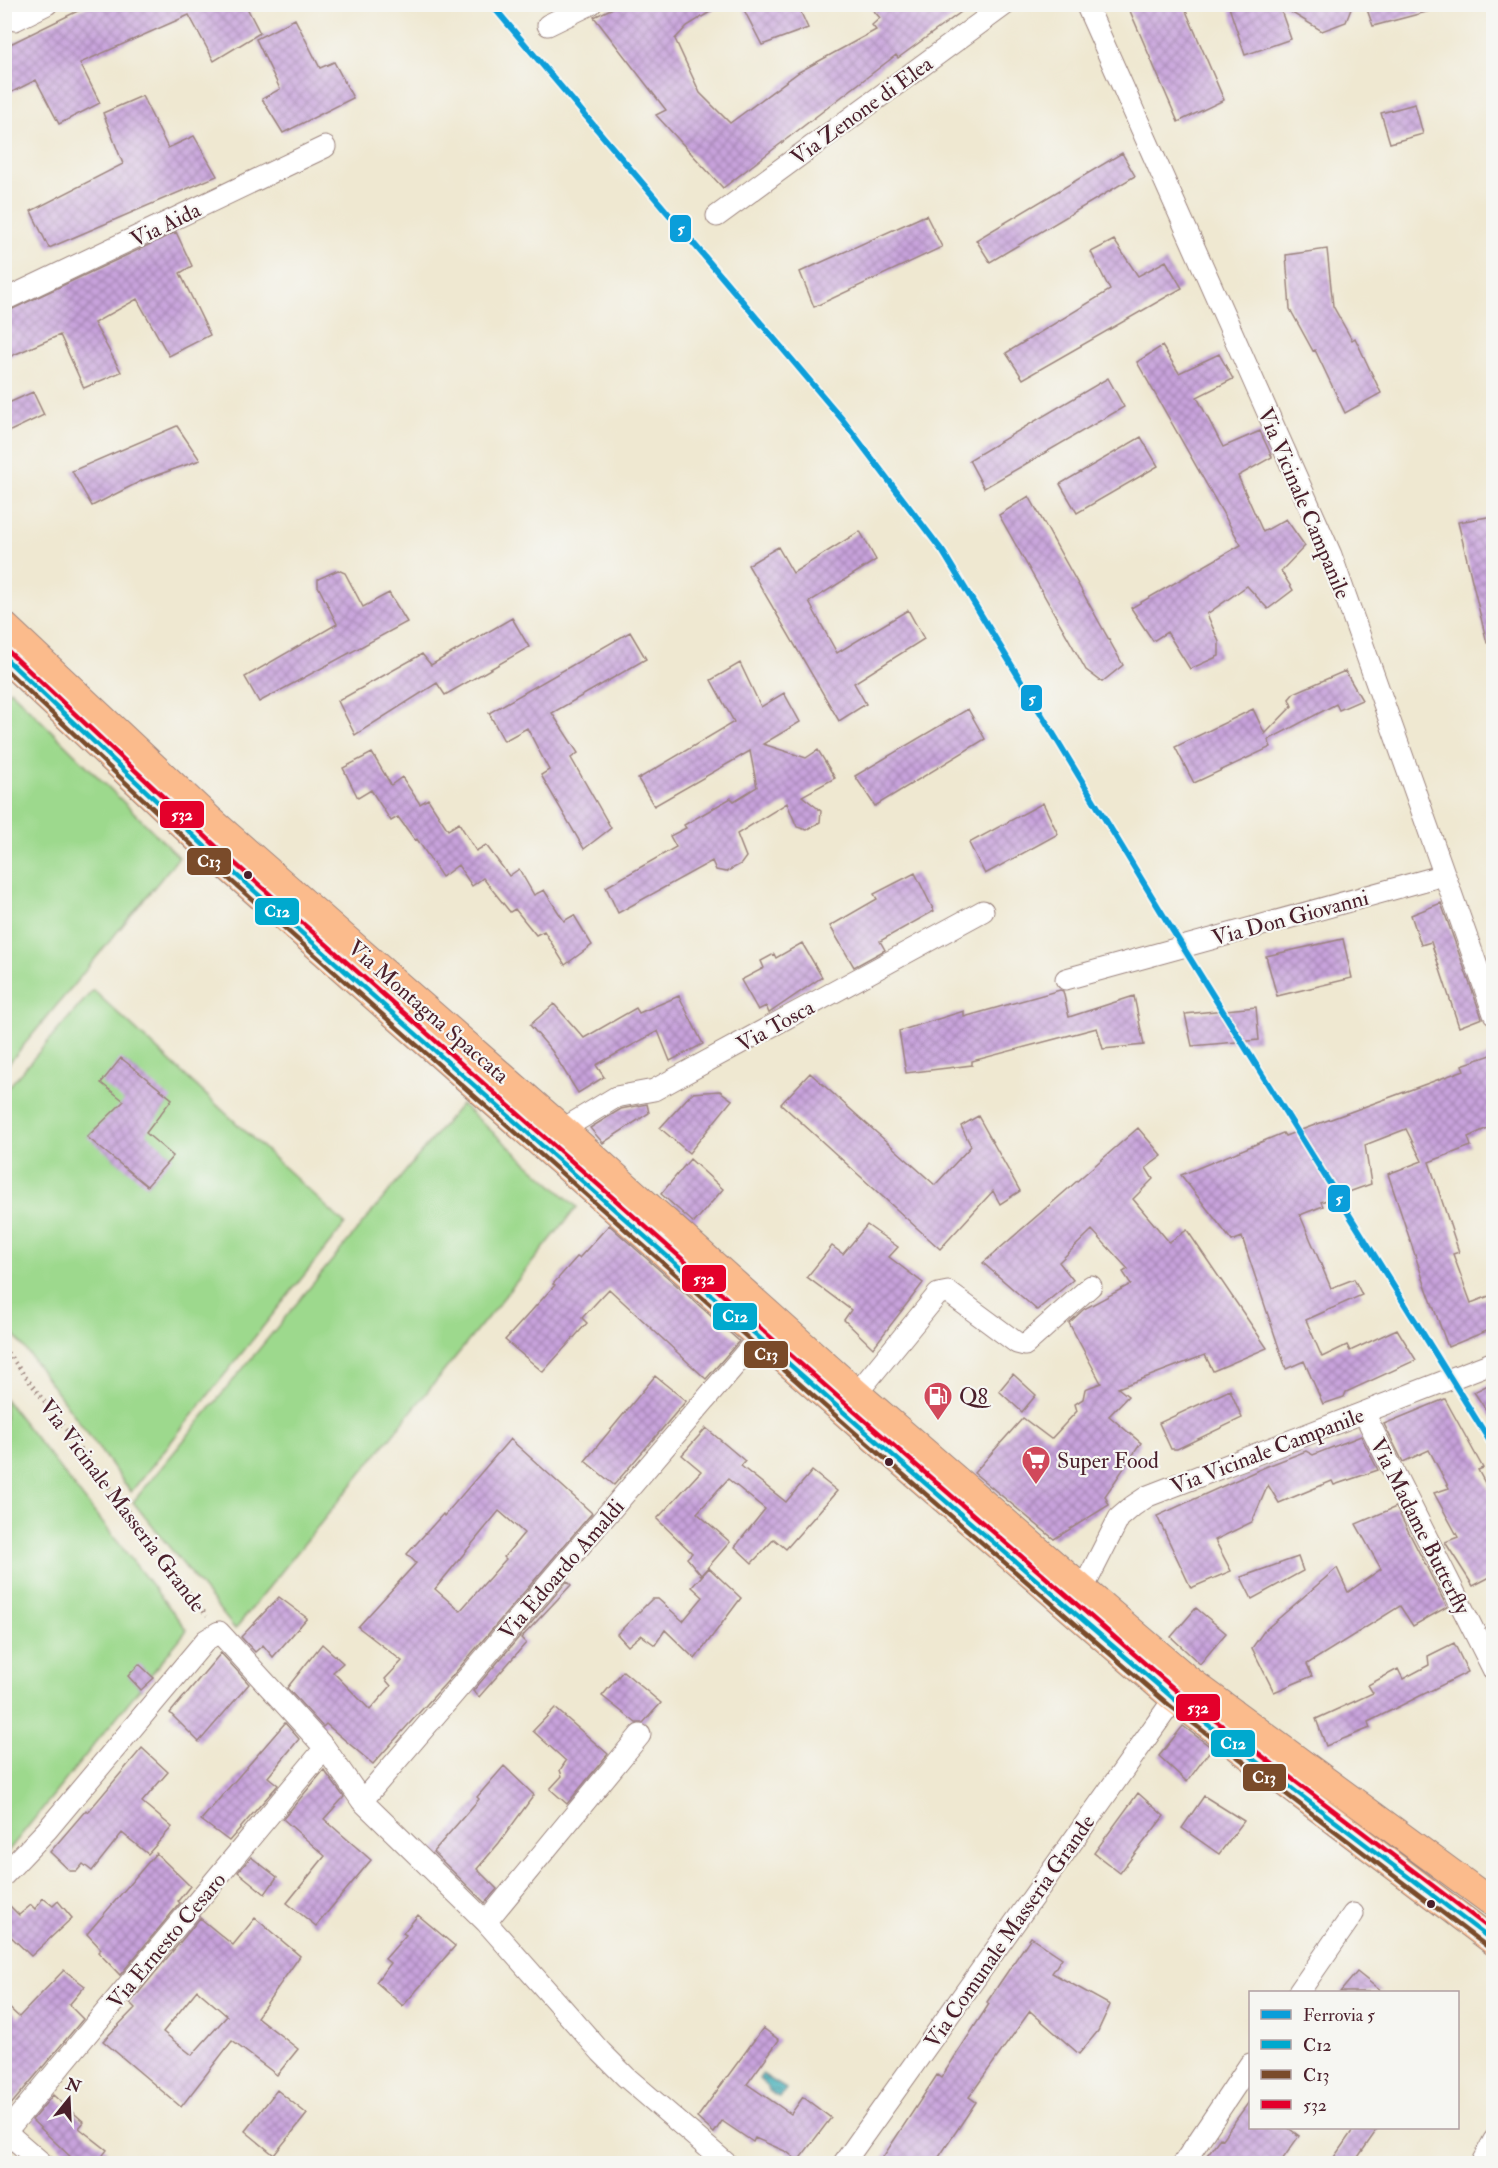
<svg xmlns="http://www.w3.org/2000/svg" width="1498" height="2168" font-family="'IM FELL Double Pica',serif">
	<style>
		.green { fill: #9dd98d; stroke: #747c5c; stroke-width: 1.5 }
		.water { fill: url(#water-waves); stroke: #436671; stroke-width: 1.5 }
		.building { fill: url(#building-cross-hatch); fill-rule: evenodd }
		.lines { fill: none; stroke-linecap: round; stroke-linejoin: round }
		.minor-casing { stroke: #9c847e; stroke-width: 23 }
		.major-casing { stroke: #9c847e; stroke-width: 29 }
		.path { stroke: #9c847e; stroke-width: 4; stroke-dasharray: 1.5 4.5; stroke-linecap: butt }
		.minor { stroke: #fff; stroke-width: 21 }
		.major { stroke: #fbbb8c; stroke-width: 27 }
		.bus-1-casing { stroke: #f6f6f2; stroke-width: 9 }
		.bus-2-casing { stroke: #f6f6f2; stroke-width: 9 }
		.bus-3-casing { stroke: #f6f6f2; stroke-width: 9 }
		.bus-1 { stroke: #00a9ce; stroke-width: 4.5 }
		.bus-2 { stroke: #7a4b2a; stroke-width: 4.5 }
		.bus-3 { stroke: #e4002b; stroke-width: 4.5 }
		.rail-1-casing { stroke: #f6f6f2; stroke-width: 10 }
		.rail-1 { stroke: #0a9eda; stroke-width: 6 }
		.bus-dot { fill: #4a1f2b; stroke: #f6f6f2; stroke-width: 2 }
		.labels { text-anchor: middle; stroke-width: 4.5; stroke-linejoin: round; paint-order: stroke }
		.street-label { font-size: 22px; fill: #4a1f2b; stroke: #f6f6f2 }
		.poi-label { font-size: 22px; fill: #4a1f2b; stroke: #f6f6f2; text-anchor: start }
		.line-badge { stroke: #f6f6f2; stroke-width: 2 }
		.badge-label { font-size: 16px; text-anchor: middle; font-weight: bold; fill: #fff }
	</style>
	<defs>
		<pattern id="water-waves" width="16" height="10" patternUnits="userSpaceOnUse" patternTransform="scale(1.5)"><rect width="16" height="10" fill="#3cadb7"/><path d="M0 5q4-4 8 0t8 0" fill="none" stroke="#348c95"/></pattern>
		<pattern id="building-cross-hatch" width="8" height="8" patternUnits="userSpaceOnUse" patternTransform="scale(1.5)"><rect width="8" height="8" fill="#c8a3dc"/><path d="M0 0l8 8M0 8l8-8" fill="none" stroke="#a484b3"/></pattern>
	</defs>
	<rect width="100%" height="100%" fill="#f6f6f2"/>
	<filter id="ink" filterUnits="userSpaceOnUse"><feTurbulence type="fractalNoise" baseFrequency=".0167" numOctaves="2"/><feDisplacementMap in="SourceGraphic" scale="12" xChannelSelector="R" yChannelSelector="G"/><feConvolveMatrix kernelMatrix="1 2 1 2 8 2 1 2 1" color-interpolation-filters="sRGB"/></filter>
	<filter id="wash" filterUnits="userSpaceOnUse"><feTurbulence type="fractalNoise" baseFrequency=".008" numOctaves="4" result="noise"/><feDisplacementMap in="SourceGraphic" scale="24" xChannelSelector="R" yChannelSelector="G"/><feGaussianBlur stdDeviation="1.35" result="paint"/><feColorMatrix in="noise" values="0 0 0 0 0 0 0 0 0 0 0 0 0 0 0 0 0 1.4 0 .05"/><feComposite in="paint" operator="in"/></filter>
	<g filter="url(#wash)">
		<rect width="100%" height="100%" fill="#efe8d1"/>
		<path class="green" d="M10,690L179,857L5,1068L4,697Z
			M93,990L345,1224L131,1492L5,1322V1091Z
			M461,1104L577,1207L235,1629L133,1502Z
			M5,1399L187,1630L5,1855Z"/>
		<path class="water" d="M762,2074L786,2089L780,2098L768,2091V2087L759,2079Z"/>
		<g id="blocks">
			<path class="building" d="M92,4H245L260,33L214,61L189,15L80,63L100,103L59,124L36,80L4,96V47Z
				M621,4H723L687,26L675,39L700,93L730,123L799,72L876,30L872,25L880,18L868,4H972L898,58L896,55L723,188L656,115L666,110L594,17Z
				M741,4H797L808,28L762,45Z
				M1127,4H1183L1224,100L1178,122Z
				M1228,4H1353L1346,22L1322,31L1279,5L1291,39L1245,55Z
				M1365,4H1433L1434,10L1373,26Z
				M295,19L320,68L334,62L353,98L283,133L262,99L280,89L256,39Z
				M142,96L168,148L194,136L217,176L49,248L31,211L123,164L103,113Z
				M1415,104L1423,134L1390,143L1381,113Z
				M1122,153L1135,176L990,262L976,240Z
				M926,215L942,247L814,307L800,272Z
				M176,232L192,266L180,273L210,335L169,356L137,299L94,323L121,372L84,388L60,335L4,359V313Z
				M1114,240L1138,276L1166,261L1182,288L1023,379L1006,353L1110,290L1091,252Z
				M1327,249L1333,306L1352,340L1355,338L1381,393L1345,413L1315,350L1313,351L1290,309L1286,255Z
				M1162,346L1179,373L1219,354L1233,379L1197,397L1223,447L1260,431L1272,457L1238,476L1263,532L1286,519L1305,546L1281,571L1293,590L1268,609L1247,586L1207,614L1219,642V656L1190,669L1167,632L1153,641L1131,608L1241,545L1137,362Z
				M1108,378L1124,407L984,488L969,460Z
				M33,392L44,415L4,434V405Z
				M177,426L200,460L143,480L92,506L72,471Z
				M1141,437L1158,466L1077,513L1060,484Z
				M1029,496L1123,665L1102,682L1086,670L999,515Z
				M1494,516V642L1487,643L1458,522Z
				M860,531L876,560L809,602L837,653L908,610L924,639L854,683L866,704L839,721L748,565L778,547L793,573Z
				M338,570L345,573L363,607L389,593L407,622L259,702L245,677L337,624L318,586V579Z
				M512,618L529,647L445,695L437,683L355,735L338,701L422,654L431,665Z
				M630,632L646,659L552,713L578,753L571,758L611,828L584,849L541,775L549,770L527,728L504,741L489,713Z
				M740,663L761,707L784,693L800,722L763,744L806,758L818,750L835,778L802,796L821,811L820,822L807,830L797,827L787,803L737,834L746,857L741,864L726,872L716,870L712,861L618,913L606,887L676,847L670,836L686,828L684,825L731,798L734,801L757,787L750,751L654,806L638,779L734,722L711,680Z
				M1345,671L1362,700L1339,710L1336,704L1268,740L1271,747L1194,783L1175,747L1253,709L1265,734L1292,706L1289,699L1294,693Z
				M968,709L985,739L875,806L855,776Z
				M372,753L391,785L402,777L420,804L428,799L448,830L459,823L476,851L486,845L509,876L519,869L534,895L544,890L564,921L574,915L592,945L565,965L544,931L536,935L515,909L510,912L483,878L472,886L458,865L442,877L417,839L415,840L398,817L391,821L371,790L358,798L343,768Z
				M1043,803L1058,834L985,874L969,843Z
				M915,873L934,911L880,941L885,950L854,967L830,926L877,899L874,894Z
				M1441,903L1482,1018L1459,1027L1431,942L1421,945L1411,915Z
				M1343,939L1352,978L1277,996L1266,956Z
				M802,943L822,977L769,1013L766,1006L758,1010L741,980L764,968L761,961L774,954L776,958Z
				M1060,990L1063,991L1069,1017L1134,996L1144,1045L1103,1049L1097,1028L972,1061V1065L906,1073L899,1031L964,1011V1017Z
				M679,996L703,1044L670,1061L658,1031L596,1065L604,1077L578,1093L552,1051L530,1025L554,1004L584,1038L636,1008L639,1013Z
				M1256,1007L1259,1040L1192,1046L1185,1014Z
				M1494,1054V1125L1468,1137L1471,1146L1429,1162L1459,1252L1453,1254L1471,1303L1494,1294V1328L1448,1347L1422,1276L1388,1174L1422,1161L1406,1129L1365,1145L1371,1184L1321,1202L1323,1206L1300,1215L1331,1288L1354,1279L1362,1295L1306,1320L1322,1357L1347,1345L1350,1351L1397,1329L1416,1360L1346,1392L1344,1397L1323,1404L1304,1361L1286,1369L1242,1237L1232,1241L1181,1175L1283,1133L1285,1136L1464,1070L1462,1065Z
				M121,1058L172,1099L146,1133L173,1156L147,1186L87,1137L124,1101L101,1083Z
				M810,1073L935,1185L971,1146L961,1126L978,1116L1020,1191L1000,1204L993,1191L940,1249L781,1104Z
				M720,1091L732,1100L689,1153L660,1128L692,1093Z
				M647,1104L649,1113L603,1143L590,1128L621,1109Z
				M1138,1128L1162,1156L1146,1168L1153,1179L1133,1199L1169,1242L1187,1230L1267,1348L1213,1371L1205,1355L1118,1388L1128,1396L1109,1416L1141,1443L1105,1496L1109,1505L1054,1539L974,1473L1023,1418L1051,1439L1077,1411L1075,1404L1083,1399L1085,1389L1101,1383L1069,1323L1084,1309L1131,1284L1123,1272L1128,1269L1092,1230L1059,1262L1073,1280L1037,1310L983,1263Z
				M690,1159L723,1189L694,1223L661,1194Z
				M609,1225L739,1341L706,1379L609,1289L582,1318L587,1323L543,1372L505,1340L555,1285L553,1284L577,1257L579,1258Z
				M867,1225L898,1247L889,1257L923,1283L873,1348L844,1320L851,1310L807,1277L832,1246L843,1254Z
				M1013,1374L1036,1395L1022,1412L999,1391Z
				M655,1376L686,1401L614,1485L585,1461Z
				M1494,1382V1422L1474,1392Z
				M1230,1390L1242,1418L1177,1449H1171L1159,1423Z
				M1445,1399L1483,1468L1478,1470L1494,1500V1575L1473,1586L1445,1542L1458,1537L1434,1493L1449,1488L1429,1450L1403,1462L1384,1424Z
				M706,1428L745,1461L741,1466L786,1502L812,1471L837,1491L786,1549L774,1539L752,1563L735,1547L765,1509L728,1479L697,1513L730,1542L701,1575L687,1558L692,1553L657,1519L701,1471L682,1455Z
				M1361,1436L1378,1470L1334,1485L1332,1481L1279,1503L1268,1485L1252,1522L1215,1540L1231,1571L1191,1588L1157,1516L1265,1467L1306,1451L1313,1455Z
				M510,1439L592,1513L454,1674L373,1764L326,1724L323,1727L287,1688L322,1644L343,1663L333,1672L370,1710L391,1686L385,1679L402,1661L358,1627L416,1563L407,1554L443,1514L444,1516ZM499,1511L524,1533L504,1557L506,1559L460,1611L435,1589Z
				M1396,1507L1447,1607L1413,1626L1400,1606L1307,1664L1312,1676L1274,1692L1252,1648L1264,1631L1337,1568L1348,1592L1381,1569L1356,1524Z
				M1298,1557L1303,1571L1252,1599L1241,1577Z
				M709,1568L741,1598L695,1659L665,1630L655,1645L641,1635L628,1646L617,1634L652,1599H658L683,1621L703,1597L692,1587Z
				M567,1581L571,1585L521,1638L526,1643L479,1697L473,1691Z
				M279,1597L307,1618L273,1657L263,1645L255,1652L241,1637Z
				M1196,1608L1226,1633L1200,1664L1171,1637Z
				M1454,1643L1468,1672L1368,1722L1370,1728L1326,1746L1316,1719L1373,1693L1368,1685L1398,1669L1403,1679L1429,1665L1428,1656Z
				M221,1653L249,1684L199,1742L170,1713Z
				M139,1664L154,1678L141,1690L128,1676Z
				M623,1671L661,1703L643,1723H636L602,1696Z
				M555,1708L608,1754L567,1804L550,1789L562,1776L560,1770L566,1761L533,1731Z
				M285,1723L299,1739L268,1777L278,1785L229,1841L201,1820Z
				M1183,1726L1212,1748L1187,1782L1159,1756Z
				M142,1748L168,1772L142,1802L172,1827L148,1854L122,1833L92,1871L83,1864L77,1871H70L50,1852L86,1810L88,1812Z
				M504,1766L534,1795L499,1843L477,1869L497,1889L485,1903L433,1852L479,1799L477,1797Z
				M324,1770L344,1797L324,1819L371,1860L316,1926L287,1903L325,1856L283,1819Z
				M1138,1793L1164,1816L1120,1873L1094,1853Z
				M1204,1796L1244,1821L1219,1854L1182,1828Z
				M156,1853L190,1886L178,1901L180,1903L120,1975L98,1952L101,1949L87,1934Z
				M251,1857L277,1877L265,1894L238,1872Z
				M43,1898L53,1906L58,1901L72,1918L31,1956L4,1930V1900L19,1915L31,1905L35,1909Z
				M418,1915L455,1946L403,2006L376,1982L390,1963L385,1959L406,1935L403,1933Z
				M200,1918L233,1945L255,1918L300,1956L257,2017L298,2049L277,2075L232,2041L181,2107L103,2041L135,2008L130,2003ZM197,1990L227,2016L192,2055L163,2032Z
				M1031,1937L1062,1958L1052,1973L1110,2005L1098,2031L1079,2054L1030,2011L969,2097L976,2102L935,2163H879L937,2075L941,2078L989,2004L987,2002Z
				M64,1970L85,1986L69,2005L83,2019L4,2113V2003L19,2017Z
				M1357,1972L1382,1992H1340Z
				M763,2028L779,2040L747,2084L791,2114L803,2097L831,2118L798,2161L787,2152L755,2138L753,2142L722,2121L714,2133L697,2118Z
				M277,2090L307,2114L274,2155L245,2131Z
				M53,2095L84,2122L79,2128L107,2150L97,2163H77L32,2120Z
				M1251,2099V2127H1287L1299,2136L1280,2163H1201L1220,2138L1222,2139Z
				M1355,2127H1379L1354,2163H1330Z"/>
		</g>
	</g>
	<g filter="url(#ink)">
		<use href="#blocks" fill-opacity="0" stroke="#9c847e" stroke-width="1.5"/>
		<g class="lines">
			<g class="minor-casing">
				<path id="minor" d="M1086,4L1331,555L1494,1014
					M4,18L15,20L47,4
					M548,25L591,4
					M717,216L1006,4
					M4,300L325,147
					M1066,979L1444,875
					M563,1129L616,1097L654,1090L983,911
					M857,1393L938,1294L948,1292L1017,1343L1025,1345L1091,1286
					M1364,1413L1494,1671
					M1083,1589L1119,1518L1133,1506L1148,1496L1494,1362
					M362,1801L759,1337
					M4,1875L47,1830L206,1640L219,1632L325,1748L362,1801L486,1922L601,2052L626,2077L727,2164
					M486,1922L640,1735
					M1299,1992L1353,1914
					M6,2132L43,2164
					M4,2134L325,1748
					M843,2164L1174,1699
					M1183,2164L1250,2064
					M1481,2164L1494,2140"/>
			</g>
			<g class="major-casing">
				<path id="major" d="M4,625L212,821L563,1129L857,1393L1083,1589L1188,1679L1494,1904
					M4,657L216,857L858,1425L1174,1699L1494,1942"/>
			</g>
			<path class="path" d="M4,1348L207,1616"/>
			<use href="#minor" class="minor"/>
			<use href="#major" class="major"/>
			<g class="bus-1-casing">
				<path id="bus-1" d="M4,657L216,857L858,1425L1174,1699L1494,1942"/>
			</g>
			<g class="bus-2-casing">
				<path id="bus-2" d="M4,668L211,863L853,1431L1169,1705L1489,1948"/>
			</g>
			<g class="bus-3-casing">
				<path id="bus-3" d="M9,652L221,851L863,1419L1179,1693L1494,1932"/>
			</g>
			<use href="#bus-1" class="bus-1"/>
			<use href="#bus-2" class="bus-2"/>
			<use href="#bus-3" class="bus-3"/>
			<g class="rail-1-casing">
				<path id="rail-1" d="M491,4L842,419L943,552L1168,923L1494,1448"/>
			</g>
			<use href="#rail-1" class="rail-1"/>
		</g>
	</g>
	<defs>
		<g id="fuel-pin" transform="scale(1.5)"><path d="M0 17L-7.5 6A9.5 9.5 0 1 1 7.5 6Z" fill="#d1495b" stroke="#f6f6f2"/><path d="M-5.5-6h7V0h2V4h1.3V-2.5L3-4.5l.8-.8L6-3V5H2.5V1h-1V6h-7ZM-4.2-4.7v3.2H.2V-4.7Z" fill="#fff"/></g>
		<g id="supermarket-pin" transform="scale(1.5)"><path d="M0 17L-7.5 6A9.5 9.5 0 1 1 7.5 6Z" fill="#d1495b" stroke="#f6f6f2"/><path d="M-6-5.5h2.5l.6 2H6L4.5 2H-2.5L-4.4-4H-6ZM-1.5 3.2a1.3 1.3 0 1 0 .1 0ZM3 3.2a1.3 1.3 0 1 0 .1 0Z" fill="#fff"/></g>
	</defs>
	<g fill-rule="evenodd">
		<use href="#fuel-pin" x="938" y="1396"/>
		<use href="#supermarket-pin" x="1036" y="1460"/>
	</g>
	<g class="bus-dot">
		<circle cx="248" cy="875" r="5"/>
		<circle cx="889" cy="1462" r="5"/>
		<circle cx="1431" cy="1904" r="5"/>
	</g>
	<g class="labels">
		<g class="street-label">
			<text transform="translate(861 110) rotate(-36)" y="8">Via Zenone di Elea</text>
			<text transform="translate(165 224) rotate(-26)" y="8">Via Aida</text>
			<text transform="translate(1305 503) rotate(67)" y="8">Via Vicinale Campanile</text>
			<text transform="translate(1290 917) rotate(-15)" y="8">Via Don Giovanni</text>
			<text transform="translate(429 1011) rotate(41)" y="8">Via Montagna Spaccata</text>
			<text transform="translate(775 1025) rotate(-29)" y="8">Via Tosca</text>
			<text transform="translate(1267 1450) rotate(-21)" y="8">Via Vicinale Campanile</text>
			<text transform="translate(123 1505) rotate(53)" y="8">Via Vicinale Masseria Grande</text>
			<text transform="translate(1421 1526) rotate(63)" y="8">Via Madame Butterfly</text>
			<text transform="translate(561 1569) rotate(-49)" y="8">Via Edoardo Amaldi</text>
			<text transform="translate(1009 1931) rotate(-55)" y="8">Via Comunale Masseria Grande</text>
			<text transform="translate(166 1940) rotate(-50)" y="8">Via Ernesto Cesaro</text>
		</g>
		<g class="poi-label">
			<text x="959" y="1404">Q8</text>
			<text x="1057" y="1468">Super Food</text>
		</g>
	</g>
	<g class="line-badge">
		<rect x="669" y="214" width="23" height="29" rx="6" fill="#0a9eda"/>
		<rect x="1020" y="684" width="23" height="28" rx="6" fill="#0a9eda"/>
		<rect x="159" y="800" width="46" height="29" rx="6" fill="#e4002b"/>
		<rect x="186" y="847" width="46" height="29" rx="6" fill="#7a4b2a"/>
		<rect x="254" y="897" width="46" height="29" rx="6" fill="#00a9ce"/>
		<rect x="1327" y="1184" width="24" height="29" rx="6" fill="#0a9eda"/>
		<rect x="681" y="1264" width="46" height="29" rx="6" fill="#e4002b"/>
		<rect x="712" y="1302" width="46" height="29" rx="6" fill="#00a9ce"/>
		<rect x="743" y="1340" width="46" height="29" rx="6" fill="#7a4b2a"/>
		<rect x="1175" y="1693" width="46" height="29" rx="6" fill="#e4002b"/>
		<rect x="1210" y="1729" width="46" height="29" rx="6" fill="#00a9ce"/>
		<rect x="1242" y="1763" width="45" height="29" rx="6" fill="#7a4b2a"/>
	</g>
	<g class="badge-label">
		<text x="681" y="234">5</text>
		<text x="1032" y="704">5</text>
		<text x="182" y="820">532</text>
		<text x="209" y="867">C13</text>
		<text x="277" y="917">C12</text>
		<text x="1339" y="1204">5</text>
		<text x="704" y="1284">532</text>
		<text x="735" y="1322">C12</text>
		<text x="766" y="1360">C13</text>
		<text x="1198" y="1713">532</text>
		<text x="1233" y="1749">C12</text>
		<text x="1264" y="1783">C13</text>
	</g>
	<rect width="1498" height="2168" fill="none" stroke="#f6f6f2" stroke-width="24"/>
	<rect x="1249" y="1991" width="210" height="138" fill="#f6f6f2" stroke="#b1a0a2" stroke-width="1.5"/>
	<rect x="1261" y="2010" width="30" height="9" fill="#0a9eda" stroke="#b1a0a2" stroke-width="1.5"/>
	<text x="1303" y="2021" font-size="18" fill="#4a1f2b">Ferrovia 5</text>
	<rect x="1261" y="2040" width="30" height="9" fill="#00a9ce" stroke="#b1a0a2" stroke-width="1.5"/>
	<text x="1303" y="2051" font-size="18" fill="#4a1f2b">C12</text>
	<rect x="1261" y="2070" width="30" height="9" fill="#7a4b2a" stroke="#b1a0a2" stroke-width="1.5"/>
	<text x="1303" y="2081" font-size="18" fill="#4a1f2b">C13</text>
	<rect x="1261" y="2100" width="30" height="9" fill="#e4002b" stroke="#b1a0a2" stroke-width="1.5"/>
	<text x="1303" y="2111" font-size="18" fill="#4a1f2b">532</text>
	<g transform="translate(69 2099) rotate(18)" stroke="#f6f6f2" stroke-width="4.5" paint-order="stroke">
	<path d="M0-4.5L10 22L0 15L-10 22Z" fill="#4a1f2b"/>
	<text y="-9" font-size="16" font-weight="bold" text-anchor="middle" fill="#4a1f2b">N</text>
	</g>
</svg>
